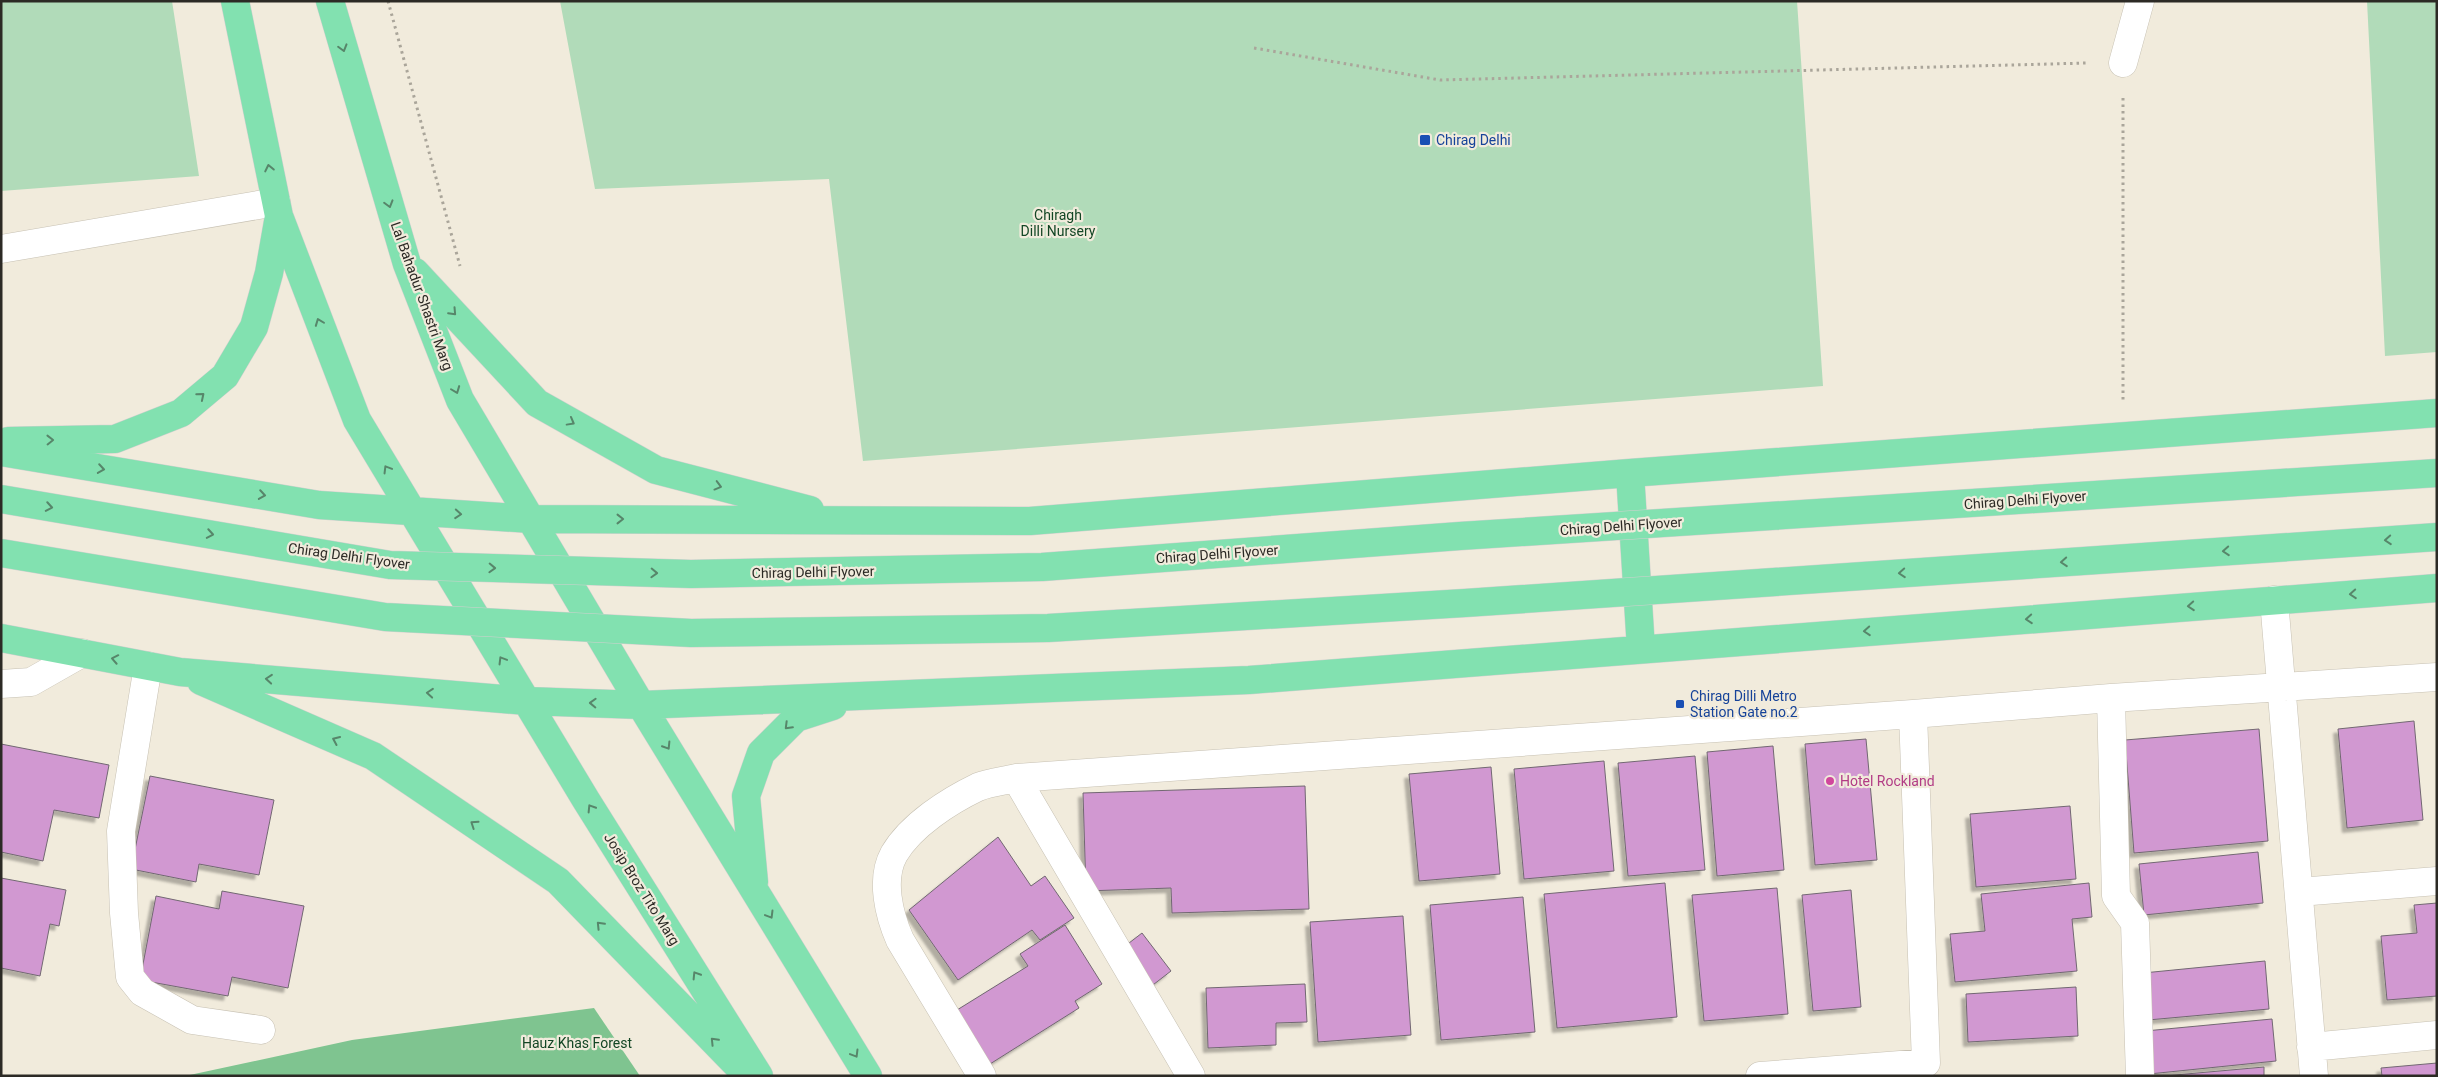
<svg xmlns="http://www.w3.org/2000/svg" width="2438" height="1077" font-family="Roboto,sans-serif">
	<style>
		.green { fill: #b1dbb9 }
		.forest { fill: #7fc490 }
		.building { fill: #d198d1; stroke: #726872; filter: url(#shadow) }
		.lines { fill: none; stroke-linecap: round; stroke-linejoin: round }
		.minor-casing { stroke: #c7c1b3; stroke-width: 29 }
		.major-casing { stroke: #d1d0cf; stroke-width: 29 }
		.path { stroke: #aaa59a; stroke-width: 3; stroke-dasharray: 2.5 4; stroke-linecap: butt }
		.minor { stroke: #fff; stroke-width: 28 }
		.major { stroke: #82e1b0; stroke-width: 28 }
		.major-bridge-casing { stroke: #d1d0cf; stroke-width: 29; stroke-linecap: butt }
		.major-bridge { stroke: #82e1b0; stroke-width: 28 }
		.oneway { stroke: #57866a }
		.transit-dot { fill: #1a4fb4; stroke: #f1ebdc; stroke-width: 2 }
		.hotel-dot { fill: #d1479c; stroke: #f1ebdc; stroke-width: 2 }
		.labels { text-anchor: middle; stroke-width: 4.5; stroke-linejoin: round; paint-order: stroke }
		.transit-label { font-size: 14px; fill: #164399; stroke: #f1ebdc; text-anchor: start }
		.park-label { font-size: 14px; fill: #124624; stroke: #f1ebdc }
		.street-label { font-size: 14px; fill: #2c2a25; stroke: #f1ebdc }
		.hotel-label { font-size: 14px; fill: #b23c85; stroke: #f1ebdc; text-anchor: start }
	</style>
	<defs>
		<filter id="shadow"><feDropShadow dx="-4.5" dy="4.5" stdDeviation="1" flood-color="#0004"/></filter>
	</defs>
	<rect width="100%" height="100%" fill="#f1ebdc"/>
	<path class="green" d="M1,1H172L199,176L1,191Z
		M560,1H1797L1823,386L863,461L829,179L595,189Z
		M2367,1H2437V352L2385,356Z"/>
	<path class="forest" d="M594,1008L640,1076H185L352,1040Z"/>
	<path class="building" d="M2414,721L2423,820L2347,828L2338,729Z
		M2259,729L2268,841L2134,853L2125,740Z
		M1866,739L1877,860L1815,865L1805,744Z
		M1,744L109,765L99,818L54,810L43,861L1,852Z
		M1773,746L1784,870L1717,876L1707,752Z
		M1695,756L1705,870L1628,876L1618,763Z
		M1604,761L1614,871L1524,879L1514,769Z
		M1491,767L1500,874L1419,881L1409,774Z
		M150,776L274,800L259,875L199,864L196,882L131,869Z
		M1305,786L1309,909L1172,913L1171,888L1086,891L1083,793Z
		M2070,806L2076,879L1976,887L1970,814Z
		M998,837L1031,886L1045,876L1074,918L1040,940L1032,930L958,980L909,910Z
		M2258,852L2263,903L2144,915L2139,864Z
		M1,878L66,890L59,926L50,924L40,976L1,968Z
		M1665,883L1677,1017L1557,1028L1544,894Z
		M2089,883L2092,917L2072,919L2077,971L1955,982L1950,934L1985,931L1981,894Z
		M1777,888L1788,1014L1704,1021L1692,895Z
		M1851,890L1861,1007L1813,1011L1802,895Z
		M222,891L304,906L288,988L232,977L228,996L140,980L156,896L219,909Z
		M1523,897L1535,1032L1441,1040L1430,905Z
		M2437,903V996L2387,1000L2381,936L2417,933L2414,905Z
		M1403,916L1411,1035L1318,1042L1310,922Z
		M1065,925L1102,984L1075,1001L1079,1008L990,1064L957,1010L1028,966L1020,954Z
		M1142,933L1171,971L1149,988L1120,950Z
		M2265,961L2269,1009L2148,1020L2143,973Z
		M1305,984L1307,1022L1276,1023V1045L1208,1048L1206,988Z
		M2076,987L2078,1036L1968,1042L1966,994Z
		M2272,1019L2276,1061L2149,1074L2145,1031Z
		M2437,1063V1076H2382L2381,1068Z
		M2264,1067V1076H2164Z"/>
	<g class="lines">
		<g class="minor-casing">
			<path id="minor" d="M2123,63L2140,1
				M1,249L276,202
				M2274,600L2314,1076
				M148,666L121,831L124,913L130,977L142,992L192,1020L261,1030
				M1,684L31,682L82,653
				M2111,698L2116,896L2135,923L2140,1076
				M1016,778L1191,1076
				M2299,892L2437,881
				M2311,1047L2437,1035
				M982,1076L900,940C889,915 880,879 894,854C911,825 949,801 978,787C990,782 1004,781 1016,778L1913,714L2111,698L2437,677
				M1760,1076L1926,1063L1913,714"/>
		</g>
		<g class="major-casing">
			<path id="major" d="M235,1L279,216L357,420L586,800L759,1076
				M330,1L407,264L460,400L641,705L868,1076
				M415,272L537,403L656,470L810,510
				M8,441L115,439L181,413L225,376L254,327L269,273L279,216
				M1,452L319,505L531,519L1030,521L1630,473L2437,413
				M1630,473L1641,649
				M1,638L180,672L527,701L641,705L1249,680L2437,588
				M201,681L373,756L558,881L740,1068
				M754,882L746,796L761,753L796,718L833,706"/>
		</g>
		<path class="path" d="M388,1L460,266
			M1254,48L1440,80L2087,63
			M2123,98V402"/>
		<use href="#minor" class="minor"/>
		<use href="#major" class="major"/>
		<g class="major-bridge-casing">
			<path id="major-bridge" d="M1,499L390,565L691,574L1042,567L1460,536L2437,473
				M1,553L385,617L691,633L1048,628L1465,603L2437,537"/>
		</g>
		<use href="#major-bridge" class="major-bridge"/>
	</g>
	<defs><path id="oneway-chevron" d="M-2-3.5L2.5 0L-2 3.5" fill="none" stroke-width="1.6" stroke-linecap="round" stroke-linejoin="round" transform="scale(1.25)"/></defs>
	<g class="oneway">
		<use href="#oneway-chevron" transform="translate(343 48) rotate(74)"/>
		<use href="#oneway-chevron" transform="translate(269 168) rotate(-102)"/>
		<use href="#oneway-chevron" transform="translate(389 204) rotate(74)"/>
		<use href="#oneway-chevron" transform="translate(453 312) rotate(47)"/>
		<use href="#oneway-chevron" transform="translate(319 322) rotate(-111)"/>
		<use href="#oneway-chevron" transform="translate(456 390) rotate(69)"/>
		<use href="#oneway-chevron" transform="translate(201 396) rotate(-40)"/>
		<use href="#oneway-chevron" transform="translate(571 422) rotate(29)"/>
		<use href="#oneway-chevron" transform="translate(50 440) rotate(-1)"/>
		<use href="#oneway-chevron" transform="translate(101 469) rotate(9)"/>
		<use href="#oneway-chevron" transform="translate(387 469) rotate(-121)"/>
		<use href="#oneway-chevron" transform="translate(718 486) rotate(15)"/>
		<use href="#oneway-chevron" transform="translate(262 495) rotate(9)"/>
		<use href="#oneway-chevron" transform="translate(49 507) rotate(10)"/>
		<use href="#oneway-chevron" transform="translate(458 514) rotate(4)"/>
		<use href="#oneway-chevron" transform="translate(620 519)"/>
		<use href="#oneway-chevron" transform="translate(210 534) rotate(10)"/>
		<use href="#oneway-chevron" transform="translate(2388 540) rotate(176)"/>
		<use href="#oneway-chevron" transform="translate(2226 551) rotate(176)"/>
		<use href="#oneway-chevron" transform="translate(2064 562) rotate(176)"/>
		<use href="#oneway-chevron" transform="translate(492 568) rotate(2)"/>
		<use href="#oneway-chevron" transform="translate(654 573) rotate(2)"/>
		<use href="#oneway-chevron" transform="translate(1902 573) rotate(176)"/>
		<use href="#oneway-chevron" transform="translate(2353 594) rotate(176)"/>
		<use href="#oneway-chevron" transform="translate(2191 606) rotate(176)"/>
		<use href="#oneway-chevron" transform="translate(2029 619) rotate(176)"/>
		<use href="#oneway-chevron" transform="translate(1867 631) rotate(176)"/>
		<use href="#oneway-chevron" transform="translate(115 659) rotate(-169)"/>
		<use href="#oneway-chevron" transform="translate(502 660) rotate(-121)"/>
		<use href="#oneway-chevron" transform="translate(269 679) rotate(-175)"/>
		<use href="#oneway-chevron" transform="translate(430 693) rotate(-175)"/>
		<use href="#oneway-chevron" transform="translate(593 703) rotate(-178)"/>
		<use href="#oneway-chevron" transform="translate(788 726) rotate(135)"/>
		<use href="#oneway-chevron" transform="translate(336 740) rotate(-156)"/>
		<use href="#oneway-chevron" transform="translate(667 746) rotate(58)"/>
		<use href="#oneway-chevron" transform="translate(591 808) rotate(-122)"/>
		<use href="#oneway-chevron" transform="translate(474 824) rotate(-146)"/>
		<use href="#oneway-chevron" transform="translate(770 915) rotate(59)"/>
		<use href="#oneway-chevron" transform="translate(600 925) rotate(-134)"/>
		<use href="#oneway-chevron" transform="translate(696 975) rotate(-122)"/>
		<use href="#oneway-chevron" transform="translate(714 1041) rotate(-134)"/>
		<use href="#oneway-chevron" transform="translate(855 1054) rotate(59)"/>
	</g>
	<g class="transit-dot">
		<rect x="1419" y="134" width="12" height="12" rx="2.5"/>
		<rect x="1675" y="699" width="10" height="10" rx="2.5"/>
	</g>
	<circle class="hotel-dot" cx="1830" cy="781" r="5"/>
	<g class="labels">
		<g class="transit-label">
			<text x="1436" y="145">Chirag Delhi</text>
			<text x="1690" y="701">Chirag Dilli Metro<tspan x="1690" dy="16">Station Gate no.2</tspan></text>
		</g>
		<g class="park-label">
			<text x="1058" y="220">Chiragh<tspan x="1058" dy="16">Dilli Nursery</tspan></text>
			<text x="577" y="1048">Hauz Khas Forest</text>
		</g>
		<g class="street-label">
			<text transform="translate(422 296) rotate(70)" y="5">Lal Bahadur Shastri Marg</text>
			<text transform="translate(2025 500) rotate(-4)" y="5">Chirag Delhi Flyover</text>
			<text transform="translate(1621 526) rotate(-4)" y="5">Chirag Delhi Flyover</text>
			<text transform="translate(1217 554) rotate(-4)" y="5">Chirag Delhi Flyover</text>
			<text transform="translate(349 556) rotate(8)" y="5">Chirag Delhi Flyover</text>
			<text transform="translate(813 572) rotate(-1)" y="5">Chirag Delhi Flyover</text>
			<text transform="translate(642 889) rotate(58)" y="5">Josip Broz Tito Marg</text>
		</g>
		<g class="hotel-label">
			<text x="1840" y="786">Hotel Rockland</text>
		</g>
	</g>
	<rect width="2438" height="1077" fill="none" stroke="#2c2a25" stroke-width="5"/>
</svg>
